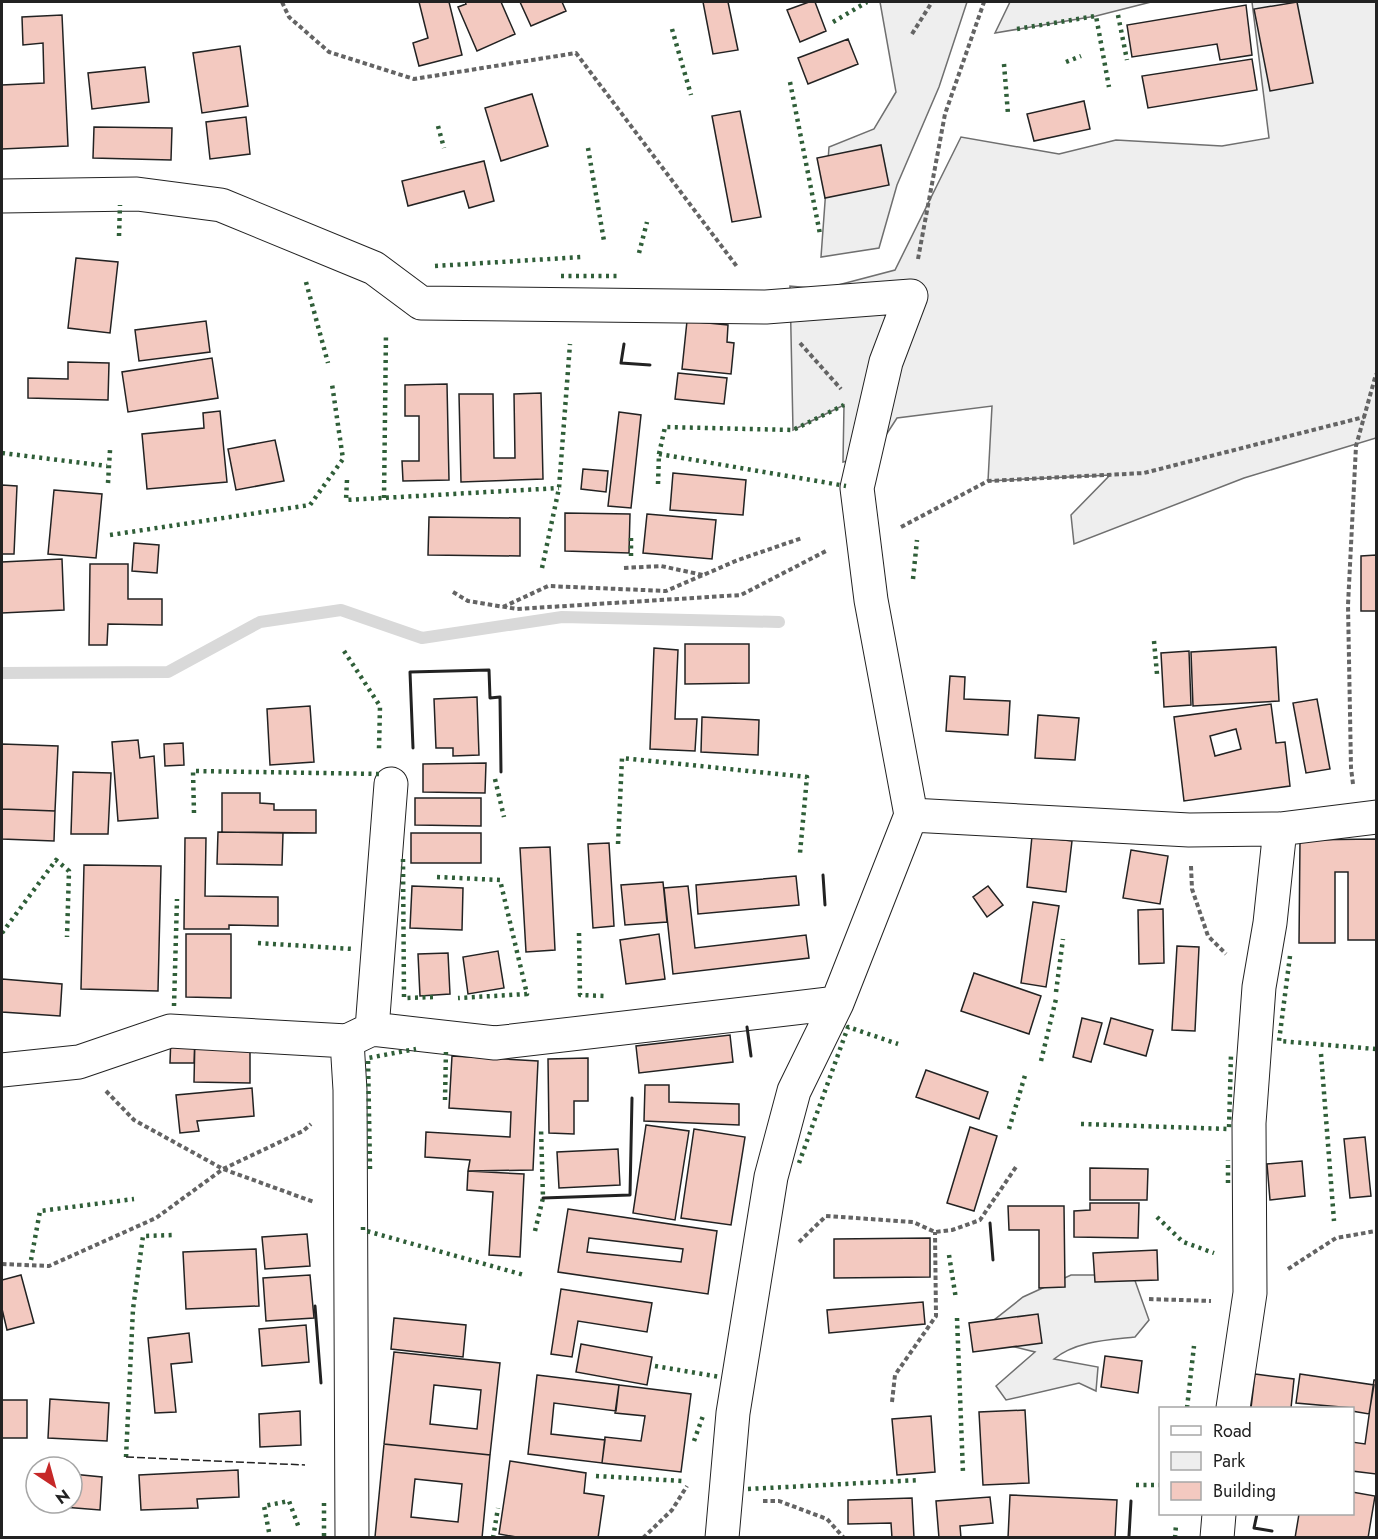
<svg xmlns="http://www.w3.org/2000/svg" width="1378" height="1539" font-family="Jost,sans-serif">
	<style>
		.green { fill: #eee; stroke: #6f6f6f; stroke-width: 1.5 }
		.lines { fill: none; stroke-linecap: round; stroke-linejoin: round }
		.stream { stroke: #d9d9d9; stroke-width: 12 }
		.building { fill: #f3c9c0; stroke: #222; stroke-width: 1.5; fill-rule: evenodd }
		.minor-casing { stroke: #222; stroke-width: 35 }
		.path { stroke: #646464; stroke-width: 4; stroke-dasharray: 4.5 3; stroke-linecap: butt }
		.minor { stroke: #fff; stroke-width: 33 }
		.hedge { stroke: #2f5e38; stroke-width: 4.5; stroke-dasharray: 3 4.5; stroke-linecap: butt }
		.fence { stroke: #222; stroke-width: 1.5; stroke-dasharray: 8 3; stroke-linecap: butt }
		.wall { stroke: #222; stroke-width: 3 }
	</style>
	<rect width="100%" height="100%" fill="#fff"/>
	<path class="green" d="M880,2H967L939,87L897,185L879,248L821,257L829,147L874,129L896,92Z
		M1010,2H1151L1096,16L995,33Z
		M1252,2H1376V438L1244,478L1074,544L1071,515L1110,475L988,481L992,406L897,418L873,455L843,462L844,405L793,430L790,286L823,289L895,270L961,137L1059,154L1116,140L1222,146L1269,138Z
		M1071,1275H1133L1149,1320L1135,1337C1108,1340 1076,1341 1054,1359L1098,1367L1096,1391L1079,1383L1006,1400L996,1386L1035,1352L1003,1344L989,1324L1023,1297Z"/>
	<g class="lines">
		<path class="stream" d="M2,673L168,672L260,622L341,610L422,638L562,617L779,622"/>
	</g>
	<path class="building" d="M419,2H449L462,55L419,66L413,43L428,38Z
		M465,2H501L515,34L477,51L458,7L466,4Z
		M520,2H562L566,11L531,26Z
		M703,2H728L738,50L713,54Z
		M809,2H815L826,31L800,42L787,10Z
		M1297,2L1313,83L1270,91L1254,9Z
		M1246,5L1252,55L1220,60L1217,44L1132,57L1127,25Z
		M62,15L68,146L2,149V85L44,83L43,43L23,45L22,17Z
		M848,39L858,64L808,84L798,58Z
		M240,46L248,106L202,113L193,53Z
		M1252,59L1257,90L1148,108L1142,76Z
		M145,67L149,102L92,109L88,73Z
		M532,94L548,146L501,161L485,108Z
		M1084,101L1090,129L1034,141L1027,114Z
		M740,111L761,217L732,222L712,116Z
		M246,117L250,154L210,159L206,122Z
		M94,127L172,128L171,160L93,158Z
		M881,145L889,185L825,198L817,158Z
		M484,161L494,201L469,208L464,191L408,206L402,181Z
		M76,258L118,262L110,333L68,328Z
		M206,321L210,352L139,361L135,330Z
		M687,321L728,325L727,342L734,343L731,374L682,369Z
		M212,358L218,398L128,412L122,372Z
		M68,362L109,363L108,400L28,398V378L68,379Z
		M678,373L727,378L724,404L675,399Z
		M447,384L449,480L403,481L402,461H419V416H405V385Z
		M541,393L543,479L461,482L459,394H493L494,458H515L514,394Z
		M220,411L227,482L147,489L142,434L204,428L203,413Z
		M619,412L641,415L631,508L608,506Z
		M275,440L284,481L236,490L228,449Z
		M583,469L608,471L606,492L581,489Z
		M673,473L746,480L743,515L670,510Z
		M2,485L17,486L14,554H2Z
		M54,490L102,494L96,558L48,554Z
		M565,513L630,514L629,553L565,551Z
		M647,514L716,520L712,559L643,553Z
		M429,517L520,518V556L428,555Z
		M134,543L159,545L157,573L132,571Z
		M1376,555V611H1361V556Z
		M62,559L64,610L2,613V562Z
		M90,564H128V599H162V625L108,624L107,645H89Z
		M685,644H749V683L685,684Z
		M1276,647L1279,701L1193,706L1191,652Z
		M654,648L678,650L675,719H697L695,751L650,749Z
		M1189,651L1191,705L1164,707L1161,653Z
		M950,676L965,677L964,699L1010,701L1008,735L946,731Z
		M477,697L479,755L453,756V748H436L434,699Z
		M1317,699L1330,769L1306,773L1293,703Z
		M1271,704L1276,743L1285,742L1290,786L1184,801L1174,717ZM1236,729L1241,749L1215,756L1210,736Z
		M310,706L314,762L270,765L267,709Z
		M1038,715L1079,718L1075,760L1035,758Z
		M702,717L759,720L758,755L701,752Z
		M138,740L140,758L154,756L158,818L118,821L112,742Z
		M183,743L184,765L165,766L164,744Z
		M2,744L58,746L55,811L2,809Z
		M486,763L485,793L423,792V764Z
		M73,772L111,773L108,834H71Z
		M222,793H260V803L274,804V810H316V833L222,832Z
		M415,798H481V826L415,825Z
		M2,809L55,811L54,841L2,839Z
		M218,832L283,833L282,865L217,864Z
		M411,833H481V863H411Z
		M1032,836L1072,841L1066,892L1027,887Z
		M185,838H206L205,896L278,897V926L229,925V929H184Z
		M1376,839V940H1348V872H1335V943H1299L1300,840Z
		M609,843L614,926L593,928L588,844Z
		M550,847L555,950L526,952L520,848Z
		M1131,850L1168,856L1160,904L1123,898Z
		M84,865L161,866L158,991L81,989Z
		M796,876L799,905L698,914L696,885Z
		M663,882L667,922L625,925L621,885Z
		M412,886L463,888L462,930L410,928Z
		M688,886L695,948L806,935L809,958L673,974L664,888Z
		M988,886L1003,905L987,917L973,897Z
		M1033,902L1059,906L1046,987L1021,983Z
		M1163,909L1164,963L1139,964L1138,910Z
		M186,934H231V998L186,997Z
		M659,934L665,979L626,984L620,940Z
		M1177,946L1199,947L1195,1031L1172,1030Z
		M498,951L504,988L468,994L463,957Z
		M448,953L450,994L420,996L418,954Z
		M974,973L1041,996L1029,1034L961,1011Z
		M2,979L62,984L60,1016L2,1012Z
		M1082,1018L1102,1023L1091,1062L1073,1057Z
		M1111,1018L1153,1030L1146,1056L1104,1044Z
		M730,1035L733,1062L639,1073L636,1046Z
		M171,1036H195L194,1063H170Z
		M195,1036L250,1050V1083L194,1082Z
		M452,1056L538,1061L533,1170L468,1171L470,1160L425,1157L426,1132L510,1137L511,1112L449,1108Z
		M588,1058V1101H574V1134L549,1133L548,1059Z
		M926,1070L988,1092L979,1119L916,1097Z
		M645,1085H669V1102L739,1104V1125L644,1121Z
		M252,1088L254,1116L197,1121L199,1131L180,1133L176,1095Z
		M646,1125L689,1131L675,1220L633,1213Z
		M970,1127L997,1136L974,1211L947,1203Z
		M694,1129L745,1137L731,1225L681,1218Z
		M1365,1137L1371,1196L1350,1198L1344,1139Z
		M618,1149L620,1185L559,1188L557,1152Z
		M1302,1161L1305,1196L1270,1200L1267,1164Z
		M1090,1168L1148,1169L1147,1200H1090Z
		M468,1171L524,1174L520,1257L489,1255L493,1192L467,1190Z
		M1090,1203H1139L1138,1238L1074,1237V1211L1090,1210Z
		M1008,1206H1064L1065,1287L1039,1288V1230H1009Z
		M568,1209L717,1231L708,1294L558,1272ZM589,1238L683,1249L681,1262L587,1252Z
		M307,1234L310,1266L265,1269L262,1237Z
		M930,1238V1277L834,1278V1239Z
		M256,1249L259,1306L186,1309L183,1252Z
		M1157,1250L1158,1280L1095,1282L1093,1253Z
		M21,1275L34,1323L7,1330L2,1309V1280Z
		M310,1275L314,1318L266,1321L263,1278Z
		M561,1289L652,1303L647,1332L578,1321L572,1357L551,1354Z
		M923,1302L925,1324L829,1333L827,1310Z
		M1038,1314L1042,1343L973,1352L969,1323Z
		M394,1318L466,1325L463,1357L391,1349Z
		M306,1325L309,1362L262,1366L259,1329Z
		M189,1333L192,1362L171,1364L176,1412L155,1413L148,1338Z
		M581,1344L652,1357L647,1385L576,1372Z
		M394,1352L500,1363L490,1455L384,1444ZM434,1385L481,1390L477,1429L430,1424Z
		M1105,1356L1142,1361L1138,1393L1101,1387Z
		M1255,1374L1294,1379L1291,1408H1251Z
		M1300,1374L1374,1385L1369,1414L1352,1411V1408L1296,1403Z
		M537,1375L619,1385L616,1411L554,1403L551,1434L605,1440L602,1463L528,1454Z
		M1374,1380H1376V1474L1352,1471V1442L1365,1444Z
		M619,1385L691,1394L681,1472L602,1463L605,1437L641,1441L645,1416L615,1413Z
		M50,1399L109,1403L107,1441L48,1438Z
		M2,1400H27V1438H2Z
		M1025,1410L1029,1483L983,1485L979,1412Z
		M300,1411L301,1445L260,1447L259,1414Z
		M931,1416L935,1472L897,1475L892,1419Z
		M384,1444L490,1455L482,1538L375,1537ZM415,1479L462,1484L458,1522L411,1517Z
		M510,1461L586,1473L584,1493L604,1496L598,1538H522L499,1534Z
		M238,1470L239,1497L197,1499L198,1508L141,1510L139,1475Z
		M72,1474L102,1477L100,1510L51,1506L52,1503H72Z
		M1352,1492L1375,1496L1368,1538H1295L1299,1514H1352Z
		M1010,1495L1117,1500L1115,1538H1008Z
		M990,1497L993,1523L960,1526L961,1538H939L936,1501Z
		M912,1498L914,1538H892L891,1523L848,1524V1500Z"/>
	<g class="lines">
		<g class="minor-casing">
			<path id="minor" d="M2,196L137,194L221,205L374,268L421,303L766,307L911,296L886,362L857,488L871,600L911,815L837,1003L794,1091L771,1177L733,1413L722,1538
				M911,815L1189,830L1280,829L1376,817
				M372,1029L391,784
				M347,1041L350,1090L352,1538
				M2,1070L79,1062L170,1031L347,1041L372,1029L495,1043L837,1003
				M1233,1408L1250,1293L1249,1123L1259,987L1270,923L1280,829
				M1217,1538L1219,1514"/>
		</g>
		<path class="path" d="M282,2L289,17L329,52L414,79L576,53L738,268
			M912,34L932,2
			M918,259L945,114L984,2
			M800,343L841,389
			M901,527L988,481L1144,473L1364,417
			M624,568L661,566L703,575
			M453,592L468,601L517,609L741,595L826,551
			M503,607L548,586L666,591L738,560L802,538
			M1353,784L1351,768L1348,605L1356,446L1376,374
			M1191,866L1192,889L1208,936L1226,954
			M106,1091L134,1120L223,1169L314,1202
			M799,1242L826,1216L913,1222L935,1232L952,1230L980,1220L1016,1167
			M2,1264L49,1266L156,1218L223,1169L303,1131L311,1124
			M1288,1269L1336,1238L1376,1231
			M1149,1299L1211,1301
			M892,1402L895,1375L936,1316L935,1232
			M763,1501H779L827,1519L844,1538
			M643,1538L672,1510L687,1486"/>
		<use href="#minor" class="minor"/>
		<path class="hedge" d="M1118,15L1127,60
			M833,22L867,2
			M672,29L691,95
			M1017,29L1096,16L1109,87
			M1066,62L1081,56
			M1004,64L1008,114
			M790,82L820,234
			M438,126L444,148
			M588,148L604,241
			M119,236L120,205
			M639,253L647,222
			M435,266L582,257
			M561,276H618
			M306,282L328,363
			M2,453L107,466
			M659,454L846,486
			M347,480L346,500L559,488
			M108,483L110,450
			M658,484L659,454L665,427L793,430L844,405
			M384,498L386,333
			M110,535L310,505L343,459L332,384
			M631,538V556
			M542,568L559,488L570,344
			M913,579L917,540
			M1154,641L1157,674
			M344,651L380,706L379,749
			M495,779L504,817
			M194,813L193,771L382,774
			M618,844L622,758L807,777L800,853
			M403,859L404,998L436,997
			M437,877L500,880L527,994L458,998
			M2,933L56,860L69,871L67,937
			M579,933L580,995L604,996
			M258,943L353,949
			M1290,956L1279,1041L1376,1049
			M1056,992L1063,939
			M174,1006L177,899
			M1321,1054L1334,1221
			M1041,1061L1056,999
			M445,1100L446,1049
			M1081,1124L1229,1129L1231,1054
			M1009,1129L1026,1072
			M799,1163L848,1027L898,1044
			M370,1169L368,1058L416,1049
			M1228,1183V1160
			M1157,1217L1183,1242L1214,1253
			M363,1227V1230L524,1275
			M535,1231L543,1198L541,1128
			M949,1255L956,1299
			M31,1260L40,1211L134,1199
			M957,1318L963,1473
			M655,1366L720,1377
			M1187,1408L1194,1346
			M694,1441L704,1413
			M126,1457L133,1309L143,1236L175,1235
			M596,1476L682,1481
			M1136,1485H1160
			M748,1489L920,1480
			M269,1532L264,1506L289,1501L299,1528
			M324,1536V1502
			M493,1538L498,1508
			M1175,1538L1176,1525"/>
		<path class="fence" d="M126,1457L305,1465"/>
		<path class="wall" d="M624,344L621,363L650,365
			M413,748L410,672L489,670L490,698L500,697L501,772
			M823,875L825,905
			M747,1027L751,1056
			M543,1198L630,1195L632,1098
			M990,1223L993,1260
			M315,1306L321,1383
			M1257,1514L1254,1528L1272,1531
			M1129,1536L1131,1501"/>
	</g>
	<rect width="1378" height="1539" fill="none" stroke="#222222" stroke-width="6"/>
	<rect x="1159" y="1407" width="195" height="108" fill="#ffffff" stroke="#a7a7a7" stroke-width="1.5"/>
	<rect x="1171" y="1426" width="30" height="9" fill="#ffffff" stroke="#a7a7a7" stroke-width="1.5"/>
	<text x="1213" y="1437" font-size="18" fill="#222222">Road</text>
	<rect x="1171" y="1452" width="30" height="18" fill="#eeeeee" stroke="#a7a7a7" stroke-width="1.5"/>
	<text x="1213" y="1467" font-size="18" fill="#222222">Park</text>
	<rect x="1171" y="1482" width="30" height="18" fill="#f3c9c0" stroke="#a7a7a7" stroke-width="1.5"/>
	<text x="1213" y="1497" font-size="18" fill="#222222">Building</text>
	<g transform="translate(54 1485) rotate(144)"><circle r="28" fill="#ffffff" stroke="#a7a7a7" stroke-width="1.5"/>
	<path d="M0-4.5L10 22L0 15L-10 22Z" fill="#c62828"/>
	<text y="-9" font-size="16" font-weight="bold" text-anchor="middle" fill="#222222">N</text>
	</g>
</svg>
